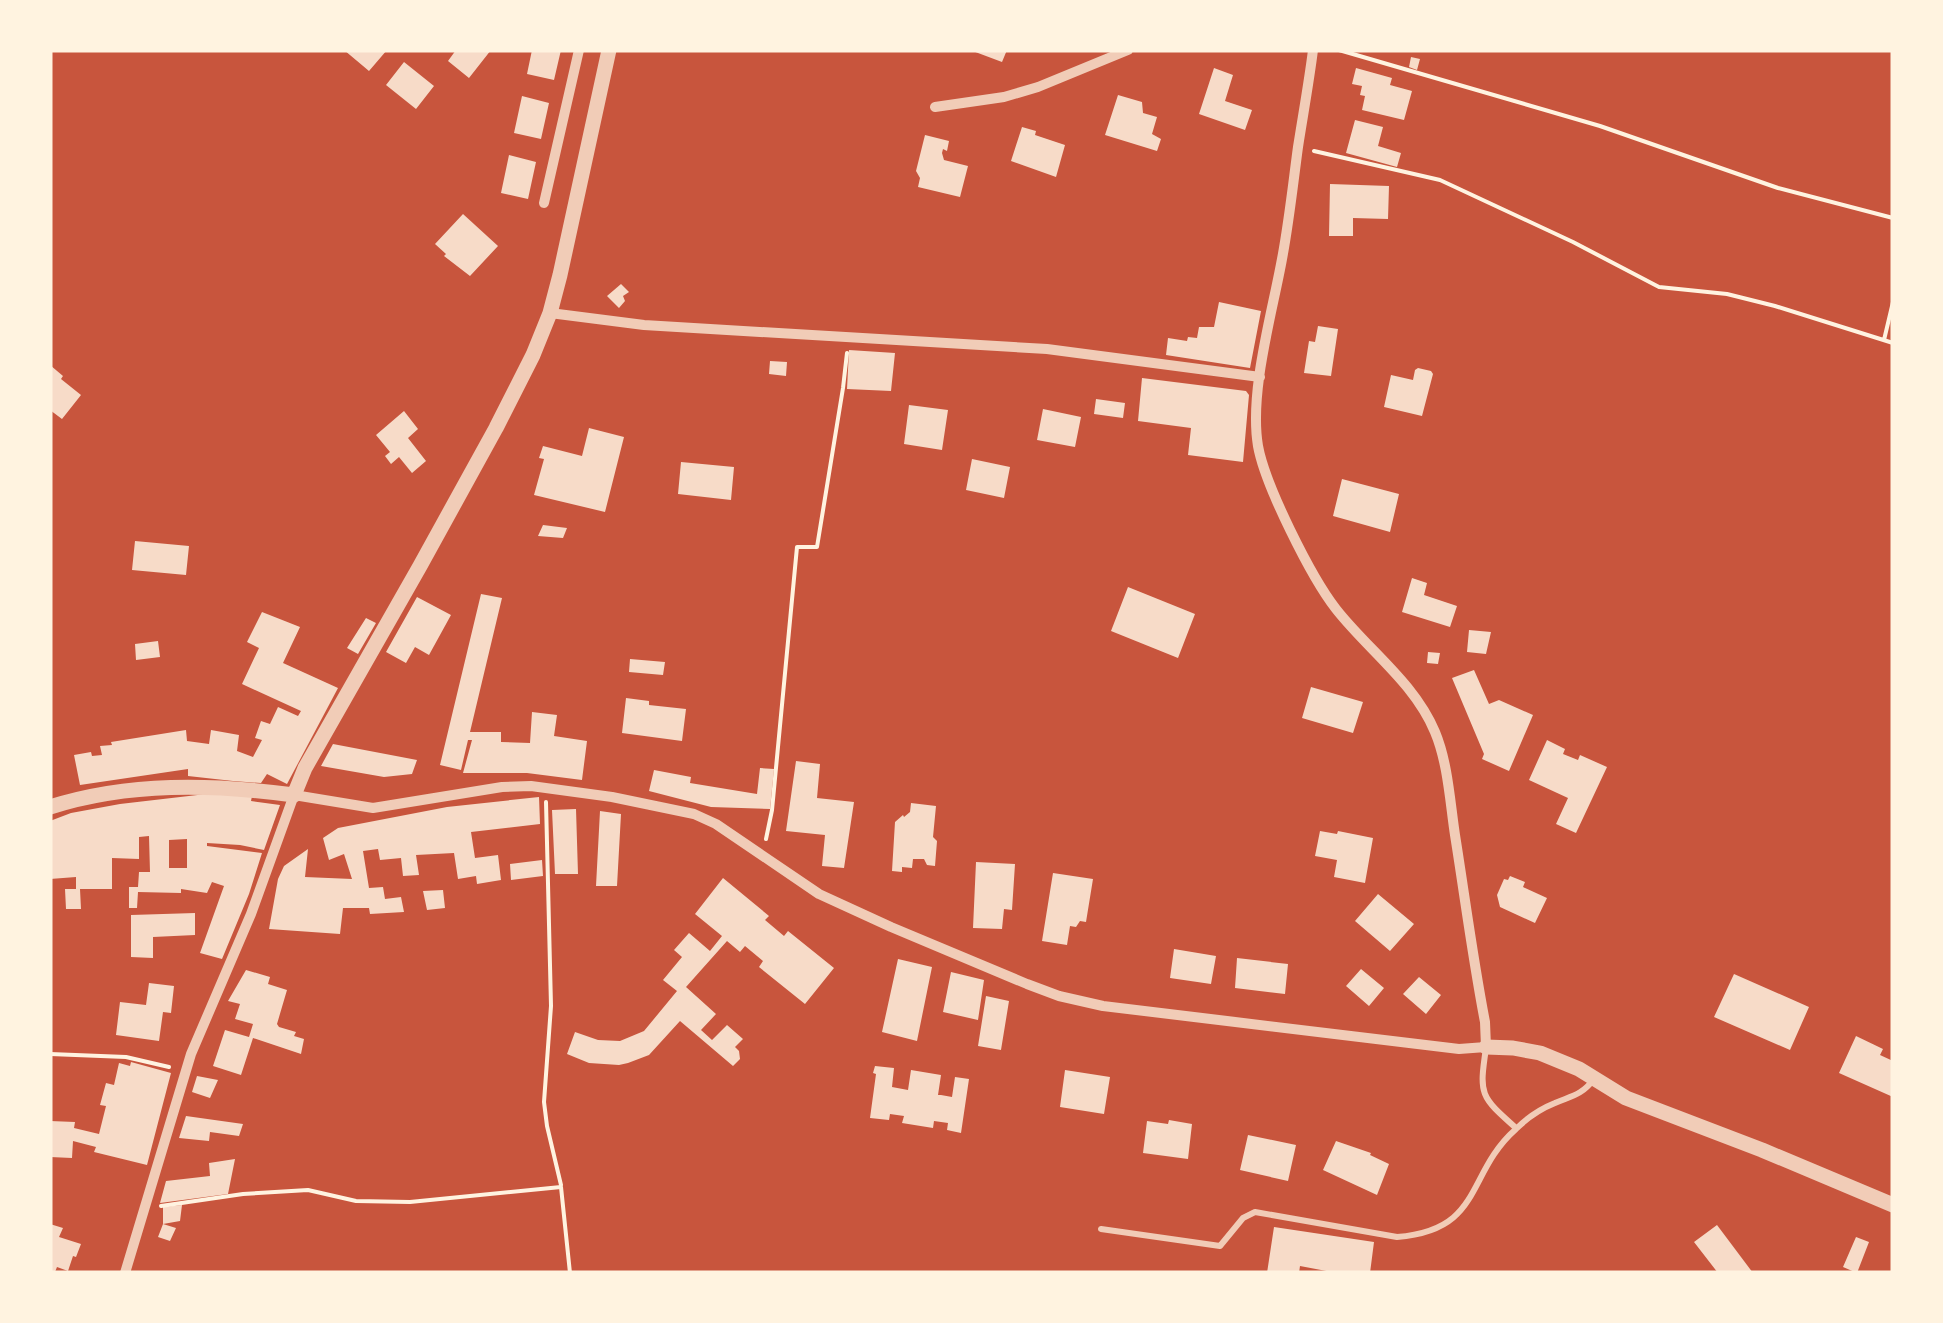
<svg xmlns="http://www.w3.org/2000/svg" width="1943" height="1323" font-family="Jost,sans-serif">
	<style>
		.building { fill: #f7dbc8; fill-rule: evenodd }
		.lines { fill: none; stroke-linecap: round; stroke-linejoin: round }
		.path { stroke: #fff3e0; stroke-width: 4 }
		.service { stroke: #f1ccb7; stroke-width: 6 }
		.minor { stroke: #f1ccb7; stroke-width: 10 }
		.tertiary { stroke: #f1ccb7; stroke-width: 15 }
	</style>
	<rect width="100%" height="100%" fill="#c8553d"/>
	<path class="building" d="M344,50H387L369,71Z
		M456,50H491L469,78L448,61Z
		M532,50H561L554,80L527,74Z
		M970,50H1007L1002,62Z
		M1411,57L1420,59L1417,70L1409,67Z
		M404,62L434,86L416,109L386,85Z
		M1214,68L1233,75L1225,101L1252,110L1245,130L1199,114Z
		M1356,68L1392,78L1390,85L1412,91L1404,120L1362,110L1365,96L1360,95L1362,86L1352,84Z
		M1118,95L1142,102L1143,113L1157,117L1152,134L1161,139L1157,151L1105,135Z
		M522,96L549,103L541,139L514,133Z
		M1355,120L1383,127L1378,146L1401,153L1397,167L1346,153Z
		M1022,127L1036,131L1035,135L1065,145L1056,177L1011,161Z
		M925,135L949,141L947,151L943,149L942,153L944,160L968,166L960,197L918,187L920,178L916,171Z
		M509,155L536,162L528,199L501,193Z
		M1330,184L1389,186L1388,219L1353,218V236H1329Z
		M463,214L498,246L470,276L444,256L446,254L435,244Z
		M621,284L629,292L623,296L625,301L619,308L607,296Z
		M1219,302L1261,311L1250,368L1166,355L1168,338L1187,341L1188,337L1197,338L1199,327H1214Z
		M1318,326L1338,329L1331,376L1304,373L1309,341L1315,342Z
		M849,350L895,353L891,391L847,389Z
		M770,361L787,362L786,376L769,374Z
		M50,365L63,376L61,379L81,395L62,419L50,410Z
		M1418,368L1431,371L1433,374L1422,416L1384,407L1391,375L1413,380L1415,370Z
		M1142,378L1246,391L1249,395L1243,462L1188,455L1191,428L1138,421Z
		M1096,399L1125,403L1123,418L1094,414Z
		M909,405L948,410L942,450L904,444Z
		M1043,409L1081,417L1075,447L1037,440Z
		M404,411L418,429L408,438L426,461L412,473L399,457L391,464L385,456L390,452L376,435Z
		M589,428L624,437L605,512L534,495L544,459L539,458L543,446L582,456Z
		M972,459L1010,467L1004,498L966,490Z
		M681,462L734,467L731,500L678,494Z
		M1342,479L1399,494L1390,532L1333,516Z
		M543,525L567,528L563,538L538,536Z
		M135,541L189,546L186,575L132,570Z
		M1412,578L1427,583L1424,595L1457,606L1450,627L1402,612Z
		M1128,587L1195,614L1178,658L1111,631Z
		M481,594L502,598L470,732H501V742L530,743L532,712L557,715L554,736L587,741L582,780L527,773H463L472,740H468L461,770L440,765Z
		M417,597L451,615L429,655L415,647L406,663L386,652Z
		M262,612L300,627L283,663L338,688L287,784L267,774L261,783L233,781L188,776V769L80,785L74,755L91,752L92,756L102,755L100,746L112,745L111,742L186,730L187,741L209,744L211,730L239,735L237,751L253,757L262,740L255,738L261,721L270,724L278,707L298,716L301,711L242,684L259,648L247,642Z
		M366,618L376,623L358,654L347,648Z
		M1469,630L1491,632L1486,654L1467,652Z
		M158,641L160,657L136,660L135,644Z
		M1428,652L1440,653L1438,664L1427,663Z
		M630,659L665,662L663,675L629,672Z
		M1474,670L1489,704L1499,700L1533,715L1509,771L1482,759L1484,754L1452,678Z
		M1311,687L1363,702L1353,733L1302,718Z
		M626,698L649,701V705L686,709L682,741L622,733Z
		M1547,740L1565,749L1563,754L1578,760L1580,755L1607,767L1576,833L1556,824L1568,798L1529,780Z
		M333,744L417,760L412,774L384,777L321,766Z
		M796,761L820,764L817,798L854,802L844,868L822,866L825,835L786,831Z
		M760,768L774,769L770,809L711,807L649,791L654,770L691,777L690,783L757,794Z
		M206,794L252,796L251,801L280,805L264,850L240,845L207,843V846L262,853L249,894L222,959L200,953L224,886L212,882L207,893L181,889V893L138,892L137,908H129V887H138L139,872H150L149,836L139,837V859L112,858V889H80L81,909H66L65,889H76V877L50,879V821L71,813L120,804ZM187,839V868H169V840Z
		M539,797L540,824L471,832L475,858L498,855L501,880L477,884L476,876L458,879L454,853L416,855L419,875L403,876L401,858L380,860L378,849L363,851L369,888L383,887L385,899L401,897L404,912L370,914L369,908H343L340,934L269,929L278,879L284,866L308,849L305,877L352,879L344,854L329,860L323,838L338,828L447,807Z
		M911,803L936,806L933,837L937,841L935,866L927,865L924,859H913L912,868L902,867V872L892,871L895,822L903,815L904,817L910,812Z
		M576,809L578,874H555L552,810Z
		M600,811L621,814L617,886H596Z
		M1320,831L1337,834L1338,831L1373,838L1365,883L1334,877L1337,860L1315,856Z
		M542,860L543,876L511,880L510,864Z
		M976,862L1015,864L1012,910L1004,909L1002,929L973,928Z
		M1053,873L1093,879L1086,922L1080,921L1076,927L1070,926L1067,945L1042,941Z
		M1510,876L1525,882L1523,887L1547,898L1535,923L1500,907L1497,895L1504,879L1508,880Z
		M723,878L769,916L765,920L784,936L788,931L834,968L805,1004L759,967L763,961L745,946L740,952L727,941L686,987L716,1014L701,1030L712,1040L727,1025L743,1039L735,1047L739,1051L740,1059L733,1066L680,1021L649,1055L628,1063L619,1065L589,1063L567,1054L575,1032L598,1040L620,1041L644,1031L677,991L663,980L682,957L674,950L689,933L710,951L722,936L695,914Z
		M443,890L445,908L427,910L423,891Z
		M1378,894L1414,924L1390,951L1355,921Z
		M195,913V935L153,937V958L131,957V915Z
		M1174,949L1216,956L1211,984L1170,978Z
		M1237,958L1288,964L1285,994L1235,988Z
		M898,959L932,967L917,1041L882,1032Z
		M1361,969L1384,988L1369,1006L1346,986Z
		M246,970L270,977L268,984L287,990L277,1024L279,1027L296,1032L294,1036L304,1039L301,1054L253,1038L241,1075L213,1066L225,1030L249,1037L253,1024L235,1019L240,1004L228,1001Z
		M951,972L984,980L978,1020L943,1012Z
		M1734,974L1809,1007L1790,1050L1714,1017Z
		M1419,977L1441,995L1426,1014L1403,994Z
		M149,983L174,986L171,1013L163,1012L159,1041L116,1035L120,1002L146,1005Z
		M986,996L1009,1001L1001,1050L978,1046Z
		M1856,1036L1883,1049L1880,1055L1893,1061V1097L1839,1073Z
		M131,1062L171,1073L147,1165L94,1152L96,1147L73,1141L72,1158L50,1157V1121L75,1122L74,1128L99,1134L106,1106L100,1105L106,1083L114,1085L119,1063L130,1066Z
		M875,1066L894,1068L892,1087L908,1090L911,1070L941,1075L938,1095H941L952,1097L955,1077L969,1079L961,1133L947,1130L948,1123L934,1121L933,1128L902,1123L904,1116L890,1114L889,1120L870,1118L876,1074L873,1073Z
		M1065,1070L1110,1077L1104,1114L1060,1107Z
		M197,1076L218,1080L210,1098L192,1092Z
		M186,1116L243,1124L239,1136L210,1132L209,1141L179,1138Z
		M1169,1120L1192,1124L1188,1159L1143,1153L1147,1121L1168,1124Z
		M1248,1135L1296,1145L1288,1181L1240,1170Z
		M1336,1141L1371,1153L1370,1155L1389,1164L1377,1195L1323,1170Z
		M235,1159L228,1194L160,1203L166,1181L210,1176L209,1163Z
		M182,1205L180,1221L163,1224V1207Z
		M50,1224L63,1228L59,1237L81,1244L76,1257L73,1256L68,1271L57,1267L55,1272L50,1271Z
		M163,1224L176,1228L170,1241L158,1237Z
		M1717,1225L1753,1273H1718L1694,1242Z
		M1274,1227L1374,1242L1370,1273H1337L1300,1266L1299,1273H1267Z
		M1856,1237L1869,1242L1857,1273L1843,1267Z"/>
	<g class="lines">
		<path class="path" d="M1339,50L1600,126L1778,188L1893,218
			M1314,151L1440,180L1573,242L1659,287L1727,294L1775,306L1893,343
			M1884,340L1893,302
			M546,802L551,1006L544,1102L547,1126L561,1185
			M766,839L772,810L797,547H817L843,388L847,353
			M50,1054L126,1057L169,1067
			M161,1206L243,1194L308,1190L356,1201L410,1202L561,1187L570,1273"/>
		<path class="service" d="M1486,1048C1479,1095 1480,1096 1516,1128
			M1101,1229L1220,1246L1243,1218L1255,1212L1397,1237C1484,1230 1465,1174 1516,1129C1527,1118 1540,1109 1555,1103C1571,1096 1582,1095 1593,1080"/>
		<path class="minor" d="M935,107L1004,97L1038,87L1128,50
			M544,203L579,50
			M550,313L644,325L1047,349L1260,377
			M125,1273L191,1054L251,914L294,795L373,808L502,787L531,786L612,797L694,814L716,824L819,894L891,927L1027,984L1059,996L1103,1006L1459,1049L1486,1047L1485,1022C1473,960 1465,898 1455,835C1450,802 1448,763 1435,732C1414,682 1368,650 1336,609C1311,577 1265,485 1258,446C1249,392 1272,314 1282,259C1289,222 1293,184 1298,147C1303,115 1309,82 1313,50"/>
		<path class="tertiary" d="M50,807C129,782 212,784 294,795L305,768L420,566L496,428L533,355L550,313L560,275L609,50
			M1486,1047L1513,1048L1540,1053L1579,1069L1626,1098L1762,1150L1893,1205"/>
	</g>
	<rect width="1943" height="1323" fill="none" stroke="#fff3e0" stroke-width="105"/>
</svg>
